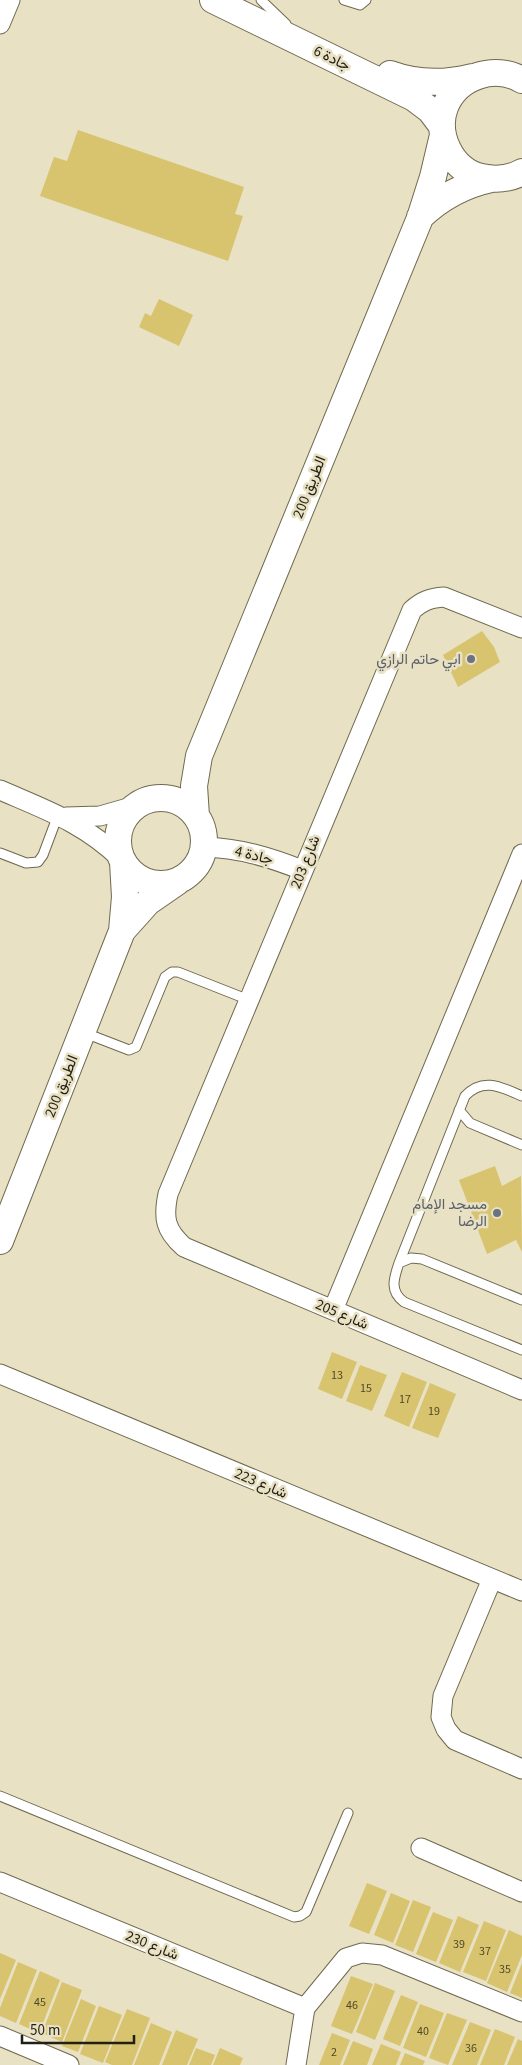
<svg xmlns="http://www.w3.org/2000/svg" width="522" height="2065" font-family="'Source Sans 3',Vazirmatn,sans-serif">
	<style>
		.building { fill: #d8c36e }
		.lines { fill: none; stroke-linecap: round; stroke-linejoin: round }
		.lane-casing { stroke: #6f694f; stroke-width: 11 }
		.street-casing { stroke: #6f694f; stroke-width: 21 }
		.secondary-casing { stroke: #6f694f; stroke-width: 28 }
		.lane { stroke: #fff; stroke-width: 9 }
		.street { stroke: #fff; stroke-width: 19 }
		.secondary { stroke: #fff; stroke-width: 26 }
		.worship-dot { fill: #6b7280; stroke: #e8e1c4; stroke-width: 2 }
		.labels { text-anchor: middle; stroke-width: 5; stroke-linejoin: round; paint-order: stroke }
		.number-label { font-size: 12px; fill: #50482a }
		.street-label { font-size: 15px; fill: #221f14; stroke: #e8e1c4 }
		.worship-label { font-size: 15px; fill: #5b616d; stroke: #e8e1c4; text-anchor: end }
	</style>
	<rect width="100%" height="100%" fill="#e8e1c4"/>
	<path class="building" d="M78,130l166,57 -9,27 8,2 -15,45 -188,-65 14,-39 13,4z
		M159,299l34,16 -14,31 -40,-19 6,-14 6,3z
		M482,631l12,16 6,15 -42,25 -15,-32z
		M495,1166l7,20 19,-10 1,76 -6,-12 -29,14 -28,-74z
		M332,1352l25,10 -15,37 -24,-10z
		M360,1365l27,10 -15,36 -26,-10z
		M402,1372l25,10 -18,45 -25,-11z
		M430,1383l26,11 -18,44 -26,-10z
		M367,1883l20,8 -18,43 -20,-8z
		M391,1893l19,8 -17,42 -19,-8z
		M413,1900l18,7 -18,45 -18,-7z
		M433,1912l20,8 -17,42 -20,-8z
		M458,1916l21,9 -19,47 -21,-9z
		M484,1921l22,9 -20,51 -23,-9z
		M509,1930l13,6v19l-15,37 -20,-9z
		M0,1953l16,7 -16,39z
		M18,1962l19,8 -21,53 -16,-7v-8z
		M522,1963v35l-12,-5z
		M40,1971l20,9 -21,53 -20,-9z
		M351,1976l22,8 -21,50 -21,-8z
		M62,1982l20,8 -20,52 -20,-9z
		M375,1983l20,8 -20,49 -19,-8z
		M401,1995l17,7 -18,44 -17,-7z
		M81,1999l15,7 -18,46 -16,-6z
		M420,2004l24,9 -18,44 -23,-9z
		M99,2006l23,9 -19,48 -23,-9z
		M127,2009l23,9 -18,47h-20l-7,-3z
		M447,2013l20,7 -19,45 -19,-7z
		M470,2022l21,8 -14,35h-25z
		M151,2023l21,9 -13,33h-25z
		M495,2029l20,8 -11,28h-24z
		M176,2030l22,9 -11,26h-25z
		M332,2033l18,7 -10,25h-21z
		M518,2039l4,2v24h-15z
		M353,2041l20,8 -6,16h-24z
		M381,2044l20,8 -5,13h-24z
		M196,2048l19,7 -4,10h-22z
		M220,2048l23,10 -3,7h-27z
		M405,2053l20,8 -2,4h-23z"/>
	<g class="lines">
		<defs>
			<path id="lane" d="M261,0l25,24
				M344,0l16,5 6,-5
				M0,853l26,10 12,-1 5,-7 15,-40
				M85,1033l44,17 7,-3 29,-70 7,-5h6l71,28
				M522,1096c-21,-9 -39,-19 -57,0l-66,167c-5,15 -10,28 5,39l118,48
				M459,1110l11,13 52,22
				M399,1263l12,-5 11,1 100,41
				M0,1796l294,121 6,-1 6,-4 42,-99"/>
			<path id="street" d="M0,24l10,-24
				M522,628l-78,-31c-14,1 -22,4 -32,13l-244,584c-5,24 -3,36 16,53l338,143
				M0,790c46,20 84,33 121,69
				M66,817l34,-1 35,-10
				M204,847c35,1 65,10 98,23
				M333,1310l189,-456
				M0,1374l522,217
				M492,1579l-49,117 -2,21 5,12 9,11 67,29
				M421,1848l101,44
				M0,1882l305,126
				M0,2036l69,29
				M296,2065l9,-57 41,-50 16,-5 20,2 140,57"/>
			<path id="secondary" d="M213,0l201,98 16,12 12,16
				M390,74c27,10 54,10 82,3
				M522,80c-27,-16 -65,-4 -77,27 -10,27 6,63 36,70 14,3 29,2 41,-5
				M420,217c21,-20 43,-32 71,-38
				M118 841a43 43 0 1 1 86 0a43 43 0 1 1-86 0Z
				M196,816l-2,-30 5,-30 221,-538 13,-41 10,-42
				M122,931l26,-29 29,-20
				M0,1241l122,-310 3,-34 -2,-35"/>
		</defs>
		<use href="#lane" class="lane-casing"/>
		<use href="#street" class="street-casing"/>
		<use href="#secondary" class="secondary-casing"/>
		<use href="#lane" class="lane"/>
		<use href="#street" class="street"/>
		<use href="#secondary" class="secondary"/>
	</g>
	<g class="worship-dot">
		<circle cx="471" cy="659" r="5"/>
		<circle cx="497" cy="1213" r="5"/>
	</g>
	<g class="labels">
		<g class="number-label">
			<text x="337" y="1379">13</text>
			<text x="366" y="1392">15</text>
			<text x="405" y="1403">17</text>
			<text x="434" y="1415">19</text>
			<text x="459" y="1948">39</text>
			<text x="485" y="1955">37</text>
			<text x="505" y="1973">35</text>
			<text x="40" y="2006">45</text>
			<text x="352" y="2009">46</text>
			<text x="423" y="2035">40</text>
			<text x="471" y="2052">36</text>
			<text x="334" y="2056">2</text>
		</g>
		<g class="street-label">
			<text transform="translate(332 58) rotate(26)" y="5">جادة 6</text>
			<text transform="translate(309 487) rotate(-68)" y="5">الطريق 200</text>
			<text transform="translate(254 855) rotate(14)" y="5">جادة 4</text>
			<text transform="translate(305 862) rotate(-68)" y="5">شارع 203</text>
			<text transform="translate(61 1086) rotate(-68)" y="5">الطريق 200</text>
			<text transform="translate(342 1314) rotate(23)" y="5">شارع 205</text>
			<text transform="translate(261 1483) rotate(23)" y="5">شارع 223</text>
			<text transform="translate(152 1945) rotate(22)" y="5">شارع 230</text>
		</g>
		<g class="worship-label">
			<text x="461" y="664">ابي حاتم الرازي</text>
			<text x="487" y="1209">مسجد الإمام<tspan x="487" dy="17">الرضا</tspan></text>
		</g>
	</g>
	<path d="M22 2035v8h112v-8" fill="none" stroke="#221f14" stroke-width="2.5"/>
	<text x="30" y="2035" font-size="15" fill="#221f14" stroke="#e8e1c4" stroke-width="4" paint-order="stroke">50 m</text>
</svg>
